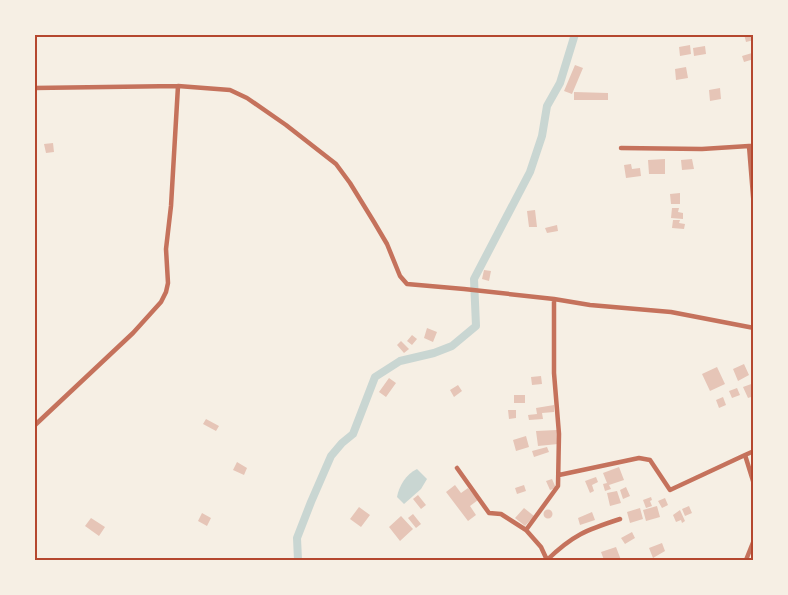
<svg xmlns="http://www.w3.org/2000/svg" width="788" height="595" font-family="'DM Sans',sans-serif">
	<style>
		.water { fill: #c9d6d2 }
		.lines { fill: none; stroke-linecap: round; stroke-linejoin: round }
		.canal { stroke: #c9d6d2; stroke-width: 8 }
		.building { fill: #e6c5b7 }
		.minor { stroke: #c5725c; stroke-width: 4.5 }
		.neatline { fill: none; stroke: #b5482f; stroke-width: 2 }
	</style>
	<rect width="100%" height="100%" fill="#f6efe4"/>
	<path class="water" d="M417,469l10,10 -6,10 -17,15 -7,-7c2,-11 9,-23 20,-28z"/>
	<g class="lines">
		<path class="canal" d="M298,560l-1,-22 14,-36 20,-46 11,-13 11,-9 22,-57 25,-16 34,-8 18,-7 24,-20 -2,-47 56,-107 12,-36 5,-30 13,-23 15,-49"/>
	</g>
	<path class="building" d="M744,34h10v6l-8,2z
		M690,45l1,9 -11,2 -1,-9z
		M705,46l1,8 -12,2 -1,-8z
		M752,53l2,6 -10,3 -2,-6z
		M575,65l8,3 -11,26 -8,-3z
		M686,67l2,11 -12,2 -1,-11z
		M720,88l1,11 -11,2 -1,-11z
		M574,92l34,1v7h-34z
		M53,143l1,9 -8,1 -2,-9z
		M665,159v15h-16l-1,-14z
		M692,159l2,10 -12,1 -1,-10z
		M631,164l1,5 8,-1 1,8 -15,2 -2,-13z
		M680,193v11h-9l-1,-10z
		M672,208h7l-1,4 5,1v6l-12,-1z
		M535,210l2,17h-8l-2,-16z
		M673,220h7l-1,3 6,1 -1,5 -12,-1z
		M557,225l1,6 -11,2 -2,-5z
		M484,270l7,1 -2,10 -7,-2z
		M427,328l10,4 -4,10 -9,-4z
		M412,335l5,4 -5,6 -5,-4z
		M401,341l8,8 -5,4 -7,-8z
		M744,364l5,11 -11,6 -5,-12z
		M717,367l8,17 -15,7 -8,-17z
		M541,376l1,8 -10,1 -1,-8z
		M389,378l7,5 -10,14 -7,-5z
		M754,383v13l-6,2 -5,-11z
		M458,385l4,6 -8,6 -4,-7z
		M737,388l3,7 -8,3 -3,-7z
		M514,395h11v8h-11z
		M723,397l3,8 -7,3 -3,-8z
		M554,405v7l-12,1 1,6 -14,1 -1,-5 9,-1 -1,-6z
		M508,410h8v8l-7,1z
		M206,419l13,7 -3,5 -13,-7z
		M557,430l1,14 -20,2 -2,-15z
		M526,436l3,11 -13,4 -3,-11z
		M547,447l2,5 -15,5 -2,-6z
		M237,462l10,6 -3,7 -11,-5z
		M619,467l5,13 -15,5 2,4 -6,2 -2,-7 4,-1 -4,-10z
		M596,477l2,5 -6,3 2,6 -4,2 -5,-12z
		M552,479l4,9 -6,2 -4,-9z
		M455,485l6,8 7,-5 10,12 -8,6 6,9 -8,6 -22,-29z
		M524,485l2,6 -9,3 -2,-6z
		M626,487l4,9 -7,3 -3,-9z
		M617,491l4,12 -11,3 -3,-13z
		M418,495l8,10 -5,4 -8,-10z
		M651,497l1,3 -2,1 2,5 -6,2 -3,-8z
		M665,498l3,7 -6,3 -4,-7z
		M657,506l3,11 -14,4 -3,-11z
		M689,506l3,7 -7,3 -3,-7z
		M359,507l11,8 -9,12 -11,-8z
		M524,508l10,8 -9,10 -10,-8z
		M640,508l3,11 -13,4 -3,-11z
		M543.5 514a4.5 4.5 0 1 1 9 0a4.5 4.5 0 1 1-9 0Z
		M680,510l5,11 -3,2 -1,-3 -5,2 -3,-7z
		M592,512l3,8 -15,5 -2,-7z
		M202,513l9,5 -4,8 -9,-5z
		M413,514l8,10 -5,4 -8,-10z
		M401,516l12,13 -13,12 -11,-14z
		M91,518l14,9 -6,9 -14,-10z
		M632,532l3,6 -10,6 -4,-6z
		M662,543l3,8 -12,7 -4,-10z
		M616,547l5,13h-17l-3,-8z"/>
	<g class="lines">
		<path class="minor" d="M34,88l144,-2 52,4 17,8 39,27 50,39 14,19 24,39 13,22 13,32 7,8 57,5 90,10 36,6 81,7 83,16
			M754,146h-5l5,62
			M621,148l81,1 47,-3
			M34,426l99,-93 28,-31 5,-10 2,-9 -2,-34 5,-43 7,-120
			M754,451l-9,4 9,29
			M457,468l32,45 12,1 25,16
			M559,475l80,-17 11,2 20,30 75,-35
			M547,560l-6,-13 -15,-17 32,-44 1,-52 -5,-61v-74
			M547,560c26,-25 39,-30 73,-41
			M746,560l8,-20"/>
	</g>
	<rect width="788" height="595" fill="none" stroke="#f6efe4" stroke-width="72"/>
	<rect x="36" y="36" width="716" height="523" class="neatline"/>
</svg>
